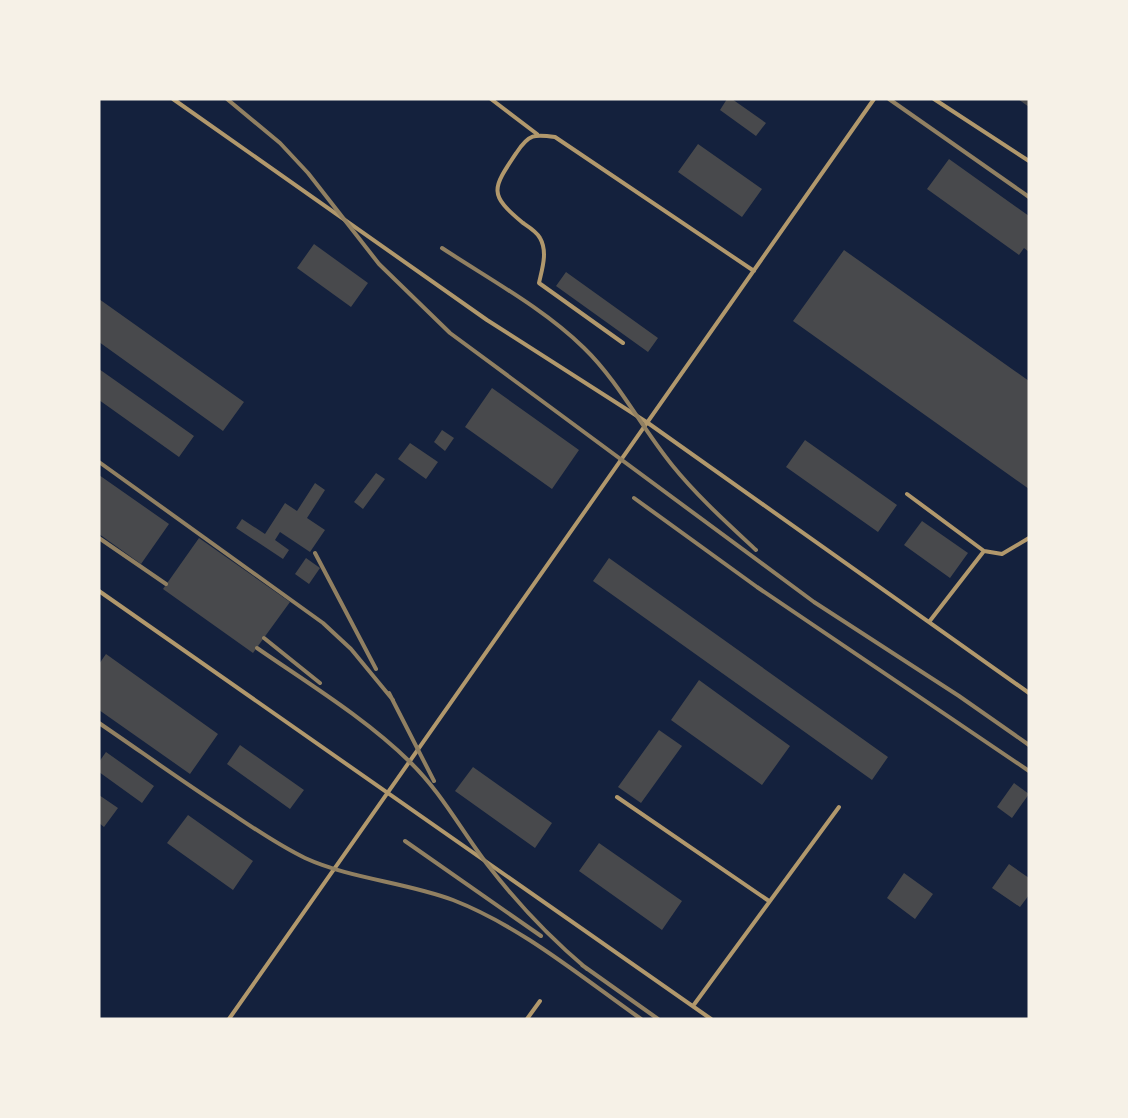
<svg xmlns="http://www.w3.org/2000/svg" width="1128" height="1118" font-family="Montserrat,sans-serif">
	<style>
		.building { fill: #48494c }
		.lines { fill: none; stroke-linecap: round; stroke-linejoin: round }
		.service { stroke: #b1986c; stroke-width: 4 }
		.rail { stroke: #918062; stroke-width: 4 }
	</style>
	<rect width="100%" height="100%" fill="#14213d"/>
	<path class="building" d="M727,99h5l34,24 -10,13 -36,-26z
		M1018,99h11v8z
		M698,144l64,45 -20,28 -64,-45z
		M949,159l80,57v36l-5,-4 -5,7 -92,-66z
		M314,244l54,39 -17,24 -54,-39z
		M844,250l185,131v108l-236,-168z
		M566,272l92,66 -10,14 -92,-66z
		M99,299l145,103 -21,29 -124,-89z
		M99,369l95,67 -15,21 -80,-57z
		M492,388l87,62 -27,39 -87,-62z
		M442,430l12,8 -9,13 -11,-9z
		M805,440l92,65 -19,27 -92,-65z
		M410,443l28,19 -12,17 -28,-20z
		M376,473l9,6 -22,30 -9,-7z
		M99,475l70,49 -28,40 -42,-30z
		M315,483l10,7 -18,28 18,12 -15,22 -30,-20 -5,8 14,10 -6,9 -47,-31 6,-9 23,15 20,-31 12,8z
		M922,521l46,32 -18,25 -46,-33z
		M199,538l91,64 -37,51 -90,-64z
		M306,558l14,10 -11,16 -14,-10z
		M609,558l279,199 -16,23 -279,-199z
		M106,654l112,80 -28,40 -91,-64v-46z
		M699,680l91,66 -28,39 -91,-65z
		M659,730l23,16 -41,57 -23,-16z
		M240,745l64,45 -14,19 -63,-45z
		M106,752l48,34 -12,17 -43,-31v-10z
		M473,767l79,56 -17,25 -80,-57z
		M1014,783l15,11 -17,24 -15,-11z
		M99,795l19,13 -14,19 -5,-4z
		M188,815l65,46 -20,29 -66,-47z
		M599,843l83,58 -20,29 -83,-59z
		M1009,864l20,14v17l-9,12 -28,-19z
		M904,873l29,21 -18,25 -28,-21z"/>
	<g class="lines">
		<path class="service" d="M173,99l314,221 161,103 381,270
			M491,99l46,35
			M934,99l95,62
			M623,343l-84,-60c3,-14 9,-31 1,-45 -3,-6 -11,-11 -17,-15 -35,-29 -31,-34 -6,-71 12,-18 17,-18 38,-15l199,134
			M907,494l77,57 18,3 27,-16
			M99,591l612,428
			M929,622l55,-71
			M617,797l152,104
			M693,1006l146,-199
			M229,1019l645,-920
			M527,1019l13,-18"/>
		<path class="rail" d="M227,99l53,44 28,30 71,91 71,69 364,269 145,94 70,49
			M889,99l140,98
			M442,248c47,31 101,60 142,100 35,34 57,79 88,117 25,31 55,58 84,85
			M99,462l224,161 28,26 42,51
			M634,498l123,89 272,184
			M99,538l67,46
			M315,553l61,116
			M264,638l56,45
			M257,648c52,36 108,70 153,114 31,30 51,68 77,102 30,39 62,73 100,105
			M389,693l45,88
			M99,723c44,30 87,61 132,90 24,16 47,32 74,45 46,21 100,24 148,42 69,27 128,77 188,119
			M405,841l136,95
			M582,965l76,54"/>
	</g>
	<rect width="1128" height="1118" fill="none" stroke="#f6f1e7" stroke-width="201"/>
</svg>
